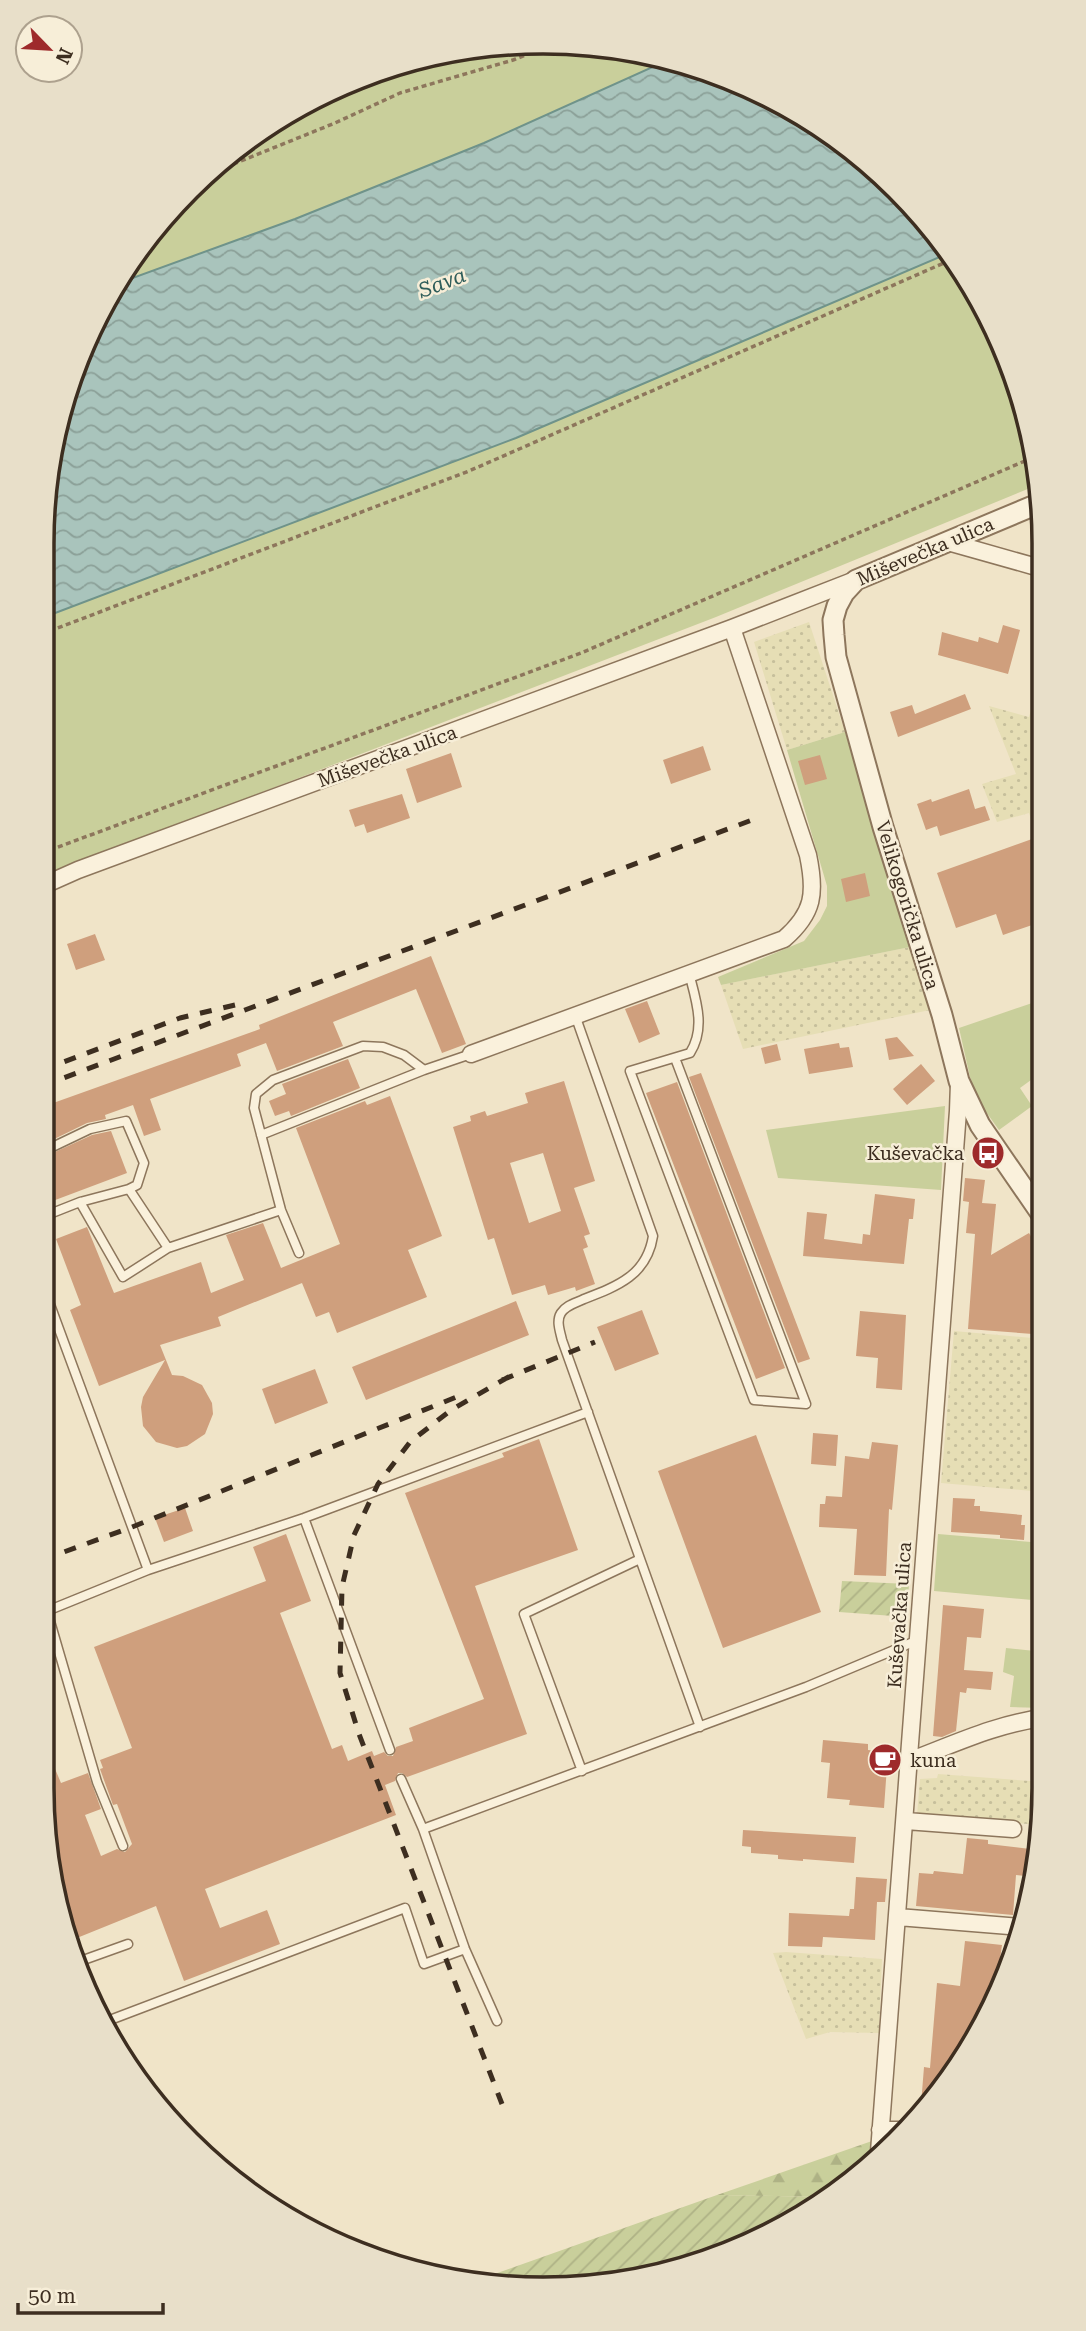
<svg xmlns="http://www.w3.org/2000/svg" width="1086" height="2331" font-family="'Roboto Serif',serif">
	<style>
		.farmland { fill: url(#farmland-dots) }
		.grass { fill: #c9cf9b }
		.forest { fill: url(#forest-firs) }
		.garden { fill: url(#garden-furrows) }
		.water { fill: url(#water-waves); stroke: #6f938a; stroke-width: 2 }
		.building { fill: #cf9f7d; fill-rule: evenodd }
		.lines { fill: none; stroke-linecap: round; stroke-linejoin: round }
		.service-casing { stroke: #8d765c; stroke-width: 11 }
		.minor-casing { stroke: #8d765c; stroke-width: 19 }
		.tertiary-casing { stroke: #8d765c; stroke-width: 23 }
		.path { stroke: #8d765c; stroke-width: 3.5; stroke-dasharray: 5 3.5; stroke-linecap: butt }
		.service { stroke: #faf1dc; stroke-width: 8 }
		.minor { stroke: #faf1dc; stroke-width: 16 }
		.tertiary { stroke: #faf1dc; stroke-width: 19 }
		.rail { stroke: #3d2e20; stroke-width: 5; stroke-dasharray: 12 12; stroke-linecap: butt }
		.labels { text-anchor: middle; stroke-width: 5; stroke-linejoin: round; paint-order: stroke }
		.street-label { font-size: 19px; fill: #3d2e20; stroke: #f7eed8 }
		.poi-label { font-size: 19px; fill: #3d2e20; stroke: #f7eed8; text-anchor: end }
		.water-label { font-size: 21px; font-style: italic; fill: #2f5d5a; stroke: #f7eed8 }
		.rim { fill: none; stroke: #3d2e20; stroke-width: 3.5 }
	</style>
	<defs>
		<pattern id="farmland-dots" width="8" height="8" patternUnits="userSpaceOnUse" patternTransform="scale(1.75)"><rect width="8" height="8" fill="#e6deb5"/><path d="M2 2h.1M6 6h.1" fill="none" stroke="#c6bf9b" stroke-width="1.8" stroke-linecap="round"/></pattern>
		<pattern id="forest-firs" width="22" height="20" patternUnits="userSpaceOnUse" patternTransform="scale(1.75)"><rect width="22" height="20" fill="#c9cf9b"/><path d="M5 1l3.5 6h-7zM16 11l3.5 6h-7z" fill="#aeb285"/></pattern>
		<pattern id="garden-furrows" width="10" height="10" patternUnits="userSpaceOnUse" patternTransform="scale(1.75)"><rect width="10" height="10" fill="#c9cf9b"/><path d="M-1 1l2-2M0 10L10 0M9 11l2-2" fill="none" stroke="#aeb285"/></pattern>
		<pattern id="water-waves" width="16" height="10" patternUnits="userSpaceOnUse" patternTransform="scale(1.75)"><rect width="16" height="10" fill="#a9c4bc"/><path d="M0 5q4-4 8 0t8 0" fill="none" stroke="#8ba098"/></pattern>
	</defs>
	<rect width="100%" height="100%" fill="#f0e4c8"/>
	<path class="farmland" d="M809,622l36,110 -58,18 -33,-108z
		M1040,678l1,135 -3,-1 -4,14 7,2v21l-12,-36 -32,9 -15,-38 34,-10 -27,-68 40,11z
		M910,947l20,63 -187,39 -22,-64z
		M954,1331l89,8v153l-102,-9z
		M938,1774l106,8 -4,43 -123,-10 3,-36 17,-1z
		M786,1952l96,7 -3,74 -49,-1 -24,7 -33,-86z"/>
	<path class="grass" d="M543,42l97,10 28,8 -184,83 -189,76 -179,65 10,-19 62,-76 76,-62 87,-47 94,-28z
		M949,253l57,98 34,133 -324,133 -674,260v-259l474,-180z
		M845,732l65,215 -189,38 -3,-8 86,-36 16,-21 7,-14v-20l-40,-136z
		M1041,1000l1,72 -22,16 12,18 -33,24 -20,-28 -9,-25 -11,-49z
		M945,1106l-4,84 -163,-12 -12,-48z
		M938,1534l105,9v58l-109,-10z
		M1006,1648l38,4v56l-34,-1 4,-31 -11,-4z"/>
	<path class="forest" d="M872,2141l-1,18 -47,38 -107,-2z"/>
	<path class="garden" d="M842,1581l67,3 -2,33 -68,-5z
		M717,2195l107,2 -31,25 -89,41 -95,22 -131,-5z"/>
	<path class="water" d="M668,60l66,20 114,65 92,93 9,15 -433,185 -474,180v-75l10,-98 28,-93 36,-68 179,-65 189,-76z"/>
	<path class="building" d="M1003,625l17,5 -12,44 -70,-19 4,-23 36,10 1,-5 19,6z
		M965,694l6,15 -73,28 -8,-25 22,-7 3,9z
		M703,746l8,24 -40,14 -8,-24z
		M451,753l11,34 -45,16 -11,-34z
		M820,755l7,24 -22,6 -7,-24z
		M969,789l6,20 10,-3 5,14 -50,16 -3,-10 -11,4 -9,-26 14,-5 1,3z
		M402,794l8,24 -43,15 -3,-9 -9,3 -6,-17z
		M1032,839l9,27v56l-38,13 -7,-21 -40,14 -19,-55z
		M865,873l5,23 -24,6 -5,-23z
		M95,934l10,26 -29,10 -9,-26z
		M431,956l35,88 -24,9 -26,-64 -83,33 10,24 -66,25 -11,-28 -29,11 4,12 -91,33 11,31 -17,6 -11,-31 -28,10 1,4 -19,4 -45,22v-38l218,-78 -1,-4z
		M647,1001l13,33 -21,9 -14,-34z
		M897,1037l17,19 -25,4 -4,-21z
		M839,1043l1,5 9,-1 4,20 -44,7 -5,-25z
		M777,1044l4,16 -16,4 -4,-16z
		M348,1059l12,29 -69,28 -2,-5 -14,5 -6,-15 17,-7 -4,-10z
		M921,1064l14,17 -28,24 -14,-16z
		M701,1073l109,286 -12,4 -109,-286z
		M564,1081l31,100 -21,7 16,46 -6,2 4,11 -5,2 12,35 -19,7 -1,-4 -27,8 -3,-10 -33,10 -18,-57 -6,2 -35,-113 18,-6 -1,-5 15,-5 2,5 41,-13 -3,-10zM543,1153l18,58 -32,12 -19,-60z
		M677,1082l108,286 -29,11 -110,-286z
		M390,1096l52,140 -34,14 19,47 -90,36 -8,-21 -13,5 -14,-34 -84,34 3,9 -61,19 12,30 11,1 19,9 10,18 1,11 -8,20 -18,12 -10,2 -21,-6 -13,-16 -2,-19 2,-10 22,-37 -66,26 -29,-76 11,-5 -25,-66 31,-12 27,66 87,-31 10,31 33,-13 -18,-45 37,-12 18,45 59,-24 -44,-116 69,-27 2,4z
		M111,1131l16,42 -85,32v-47l50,-23z
		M965,1178l20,2 -3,23 14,1 -5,51 38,-22 12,21 -8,80 -65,-5 7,-95 -9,-1 3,-31 -6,-1z
		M875,1194l40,5 -2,20h-4l-5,45 -101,-8 4,-44 20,2 -3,25 38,5 1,-10 7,1z
		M516,1301l13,34 -163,65 -14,-33z
		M642,1310l17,44 -44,17 -18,-44z
		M860,1311l46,4 -4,75 -26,-2 2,-30 -22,-2z
		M315,1369l13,34 -53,21 -13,-35z
		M813,1433l25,2 -2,31 -25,-2z
		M756,1435l65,177 -98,36 -65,-177z
		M539,1439l39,111 -103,36 52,148 -120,43 -5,-4h-4l-3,8 -10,4 11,30 -191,74 15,39 47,-18 13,34 -96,37 -28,-75 -89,36 -25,-154v-50l19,45 27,-10 13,36 -16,6 16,41 16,-7 8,3 7,-8 -15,-40 -4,1 -13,-36 3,-1 -3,-8 32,-12 -38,-101 172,-66 -13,-34 33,-13 25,67 -31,12 52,136 10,-4 6,16 24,-10 2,5 10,-4 4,4h5l3,-9 17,-6 -4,-13 75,-29 -79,-206 99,-36 -2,-4z
		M872,1442l26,3 -6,65 -3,-1 -3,67 -32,-1 3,-46 -38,-2 1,-23h5l1,-8 16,1 3,-41 24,3z
		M953,1498l22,1 -1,7h6v5l42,4 -1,10h4l-1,15 -24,-2v-3l-49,-3z
		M185,1508l8,23 -29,11 -9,-24z
		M943,1605l41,4 -3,29 -14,-1 -3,33 29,2 -2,18 -24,-2 -1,5 -6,-1 -4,39 -14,6 -9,-1z
		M823,1740l45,4v6l20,2 -4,56 -35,-3 1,-5 -23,-2 3,-35 -9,-1z
		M743,1830l113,7 -2,26 -51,-4v2l-25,-2v-4l-27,-2v-6l-9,-1z
		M967,1838l21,2v4l50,6 -3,27 -19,-2 -3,40 -97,-9 3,-33 14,1 1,-3 29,3z
		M856,1877l31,2 -2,23h-8l-2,38 -52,-3 -1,10 -34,-1 1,-33 60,3 1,-7h4z
		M965,1941l37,4 -2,14 12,1 -6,19 -86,138 4,-50 6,1 7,-85 23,3z"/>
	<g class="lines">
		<defs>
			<path id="service" d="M575,1015l78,221c-6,39 -35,50 -69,63 -8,4 -18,6 -23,14 -5,8 -1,18 1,27l138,387
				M675,1058l131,346 -52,-4 -124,-329 60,-18c16,-25 6,-53 -1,-80
				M261,1135l163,-65
				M42,1152l48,-23 36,-8 18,42 -7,22 -8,4 39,59
				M80,1202l43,75 45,-29 113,-38
				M42,1217l38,-15 49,-13
				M299,1253l-18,-43 -27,-102 2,-14 17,-14 90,-34 20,1 21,8 20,15 47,-16
				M42,1283l106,287 156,-52 284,-106
				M304,1518l86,232
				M42,1596l5,15 101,-41
				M42,1611h5l50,171 26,64
				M582,1771l-58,-157 116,-55
				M401,1779l22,50 42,120 32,72
				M423,1829l383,-142 112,-47
				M75,1963l53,-19
				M102,2023l303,-115 19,56 41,-15"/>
			<path id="minor" d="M948,542l92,26
				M42,886l36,-16 654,-242 123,-48
				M471,1054l313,-115c30,-26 32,-46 24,-84l-76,-227
				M909,1761c43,-16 89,-38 135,-43
				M906,1821l107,8
				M898,1917l124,10
				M880,2130h26
				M879,2152l79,-1041 1,-28"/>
			<path id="tertiary" d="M1040,503l-184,77 -12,13 -7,13 -4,14 1,15 2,22 47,170 59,188 17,66 21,44 62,90"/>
		</defs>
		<use href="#service" class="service-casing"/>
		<use href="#minor" class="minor-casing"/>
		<use href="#tertiary" class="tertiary-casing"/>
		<path class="path" d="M195,183l41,-20 99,-40 65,-30 113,-33 43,-17
			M42,634l427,-163 484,-212
			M42,853l539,-200 453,-196"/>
		<use href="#service" class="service"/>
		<use href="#minor" class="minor"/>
		<use href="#tertiary" class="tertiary"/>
		<path class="rail" d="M42,1070l138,-52 59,-14
			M42,1086l710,-266
			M502,1380l93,-38
			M42,1560l90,-33 327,-131
			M502,2104l-143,-370 -19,-61 2,-86 12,-52 24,-51 32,-42 41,-32 59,-34"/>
	</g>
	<defs>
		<symbol id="bus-disc" viewBox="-11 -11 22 22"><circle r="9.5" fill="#9e2a2b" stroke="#f7eed8"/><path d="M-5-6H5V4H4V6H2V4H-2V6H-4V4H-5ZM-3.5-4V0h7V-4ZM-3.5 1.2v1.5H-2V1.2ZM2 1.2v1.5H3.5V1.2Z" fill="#fff"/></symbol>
		<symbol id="cafe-disc" viewBox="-11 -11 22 22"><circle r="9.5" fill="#9e2a2b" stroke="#f7eed8"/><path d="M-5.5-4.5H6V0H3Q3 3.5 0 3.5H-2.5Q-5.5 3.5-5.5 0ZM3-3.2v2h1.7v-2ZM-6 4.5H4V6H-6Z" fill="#fff"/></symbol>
	</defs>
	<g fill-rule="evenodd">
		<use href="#bus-disc" x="969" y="1134" width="38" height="38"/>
		<use href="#cafe-disc" x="866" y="1741" width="38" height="38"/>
	</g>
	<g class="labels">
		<g class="street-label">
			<text transform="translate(925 551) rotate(-23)" y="7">Miševečka ulica</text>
			<text transform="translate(387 756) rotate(-20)" y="7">Miševečka ulica</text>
			<text transform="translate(908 905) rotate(73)" y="7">Velikogorička ulica</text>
			<text transform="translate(899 1615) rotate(-86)" y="7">Kuševačka ulica</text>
		</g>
		<g class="poi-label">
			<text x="964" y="1160">Kuševačka</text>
			<text x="910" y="1767" text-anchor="start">kuna</text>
		</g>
		<g class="water-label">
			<text transform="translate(442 283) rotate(-21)" y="7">Sava</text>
		</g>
	</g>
	<path d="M0 0H1086V2331H0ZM543 54H543A489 489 0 0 1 1032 543V1788A489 489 0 0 1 543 2277H543A489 489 0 0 1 54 1788V543A489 489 0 0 1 543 54Z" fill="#e8dfc9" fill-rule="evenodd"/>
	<path class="rim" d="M543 54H543A489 489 0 0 1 1032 543V1788A489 489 0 0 1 543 2277H543A489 489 0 0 1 54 1788V543A489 489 0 0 1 543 54Z"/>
	<g transform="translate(49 49) rotate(115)"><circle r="33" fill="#f7eed8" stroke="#ada18e" stroke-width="2"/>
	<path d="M0-5L12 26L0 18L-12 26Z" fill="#9e2a2b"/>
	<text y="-10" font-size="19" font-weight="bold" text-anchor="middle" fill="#3d2e20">N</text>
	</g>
	<path d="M18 2303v10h145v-10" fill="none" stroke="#3d2e20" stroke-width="3.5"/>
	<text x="28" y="2303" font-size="21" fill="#3d2e20" stroke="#f7eed8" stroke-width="5" paint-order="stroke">50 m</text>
</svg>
